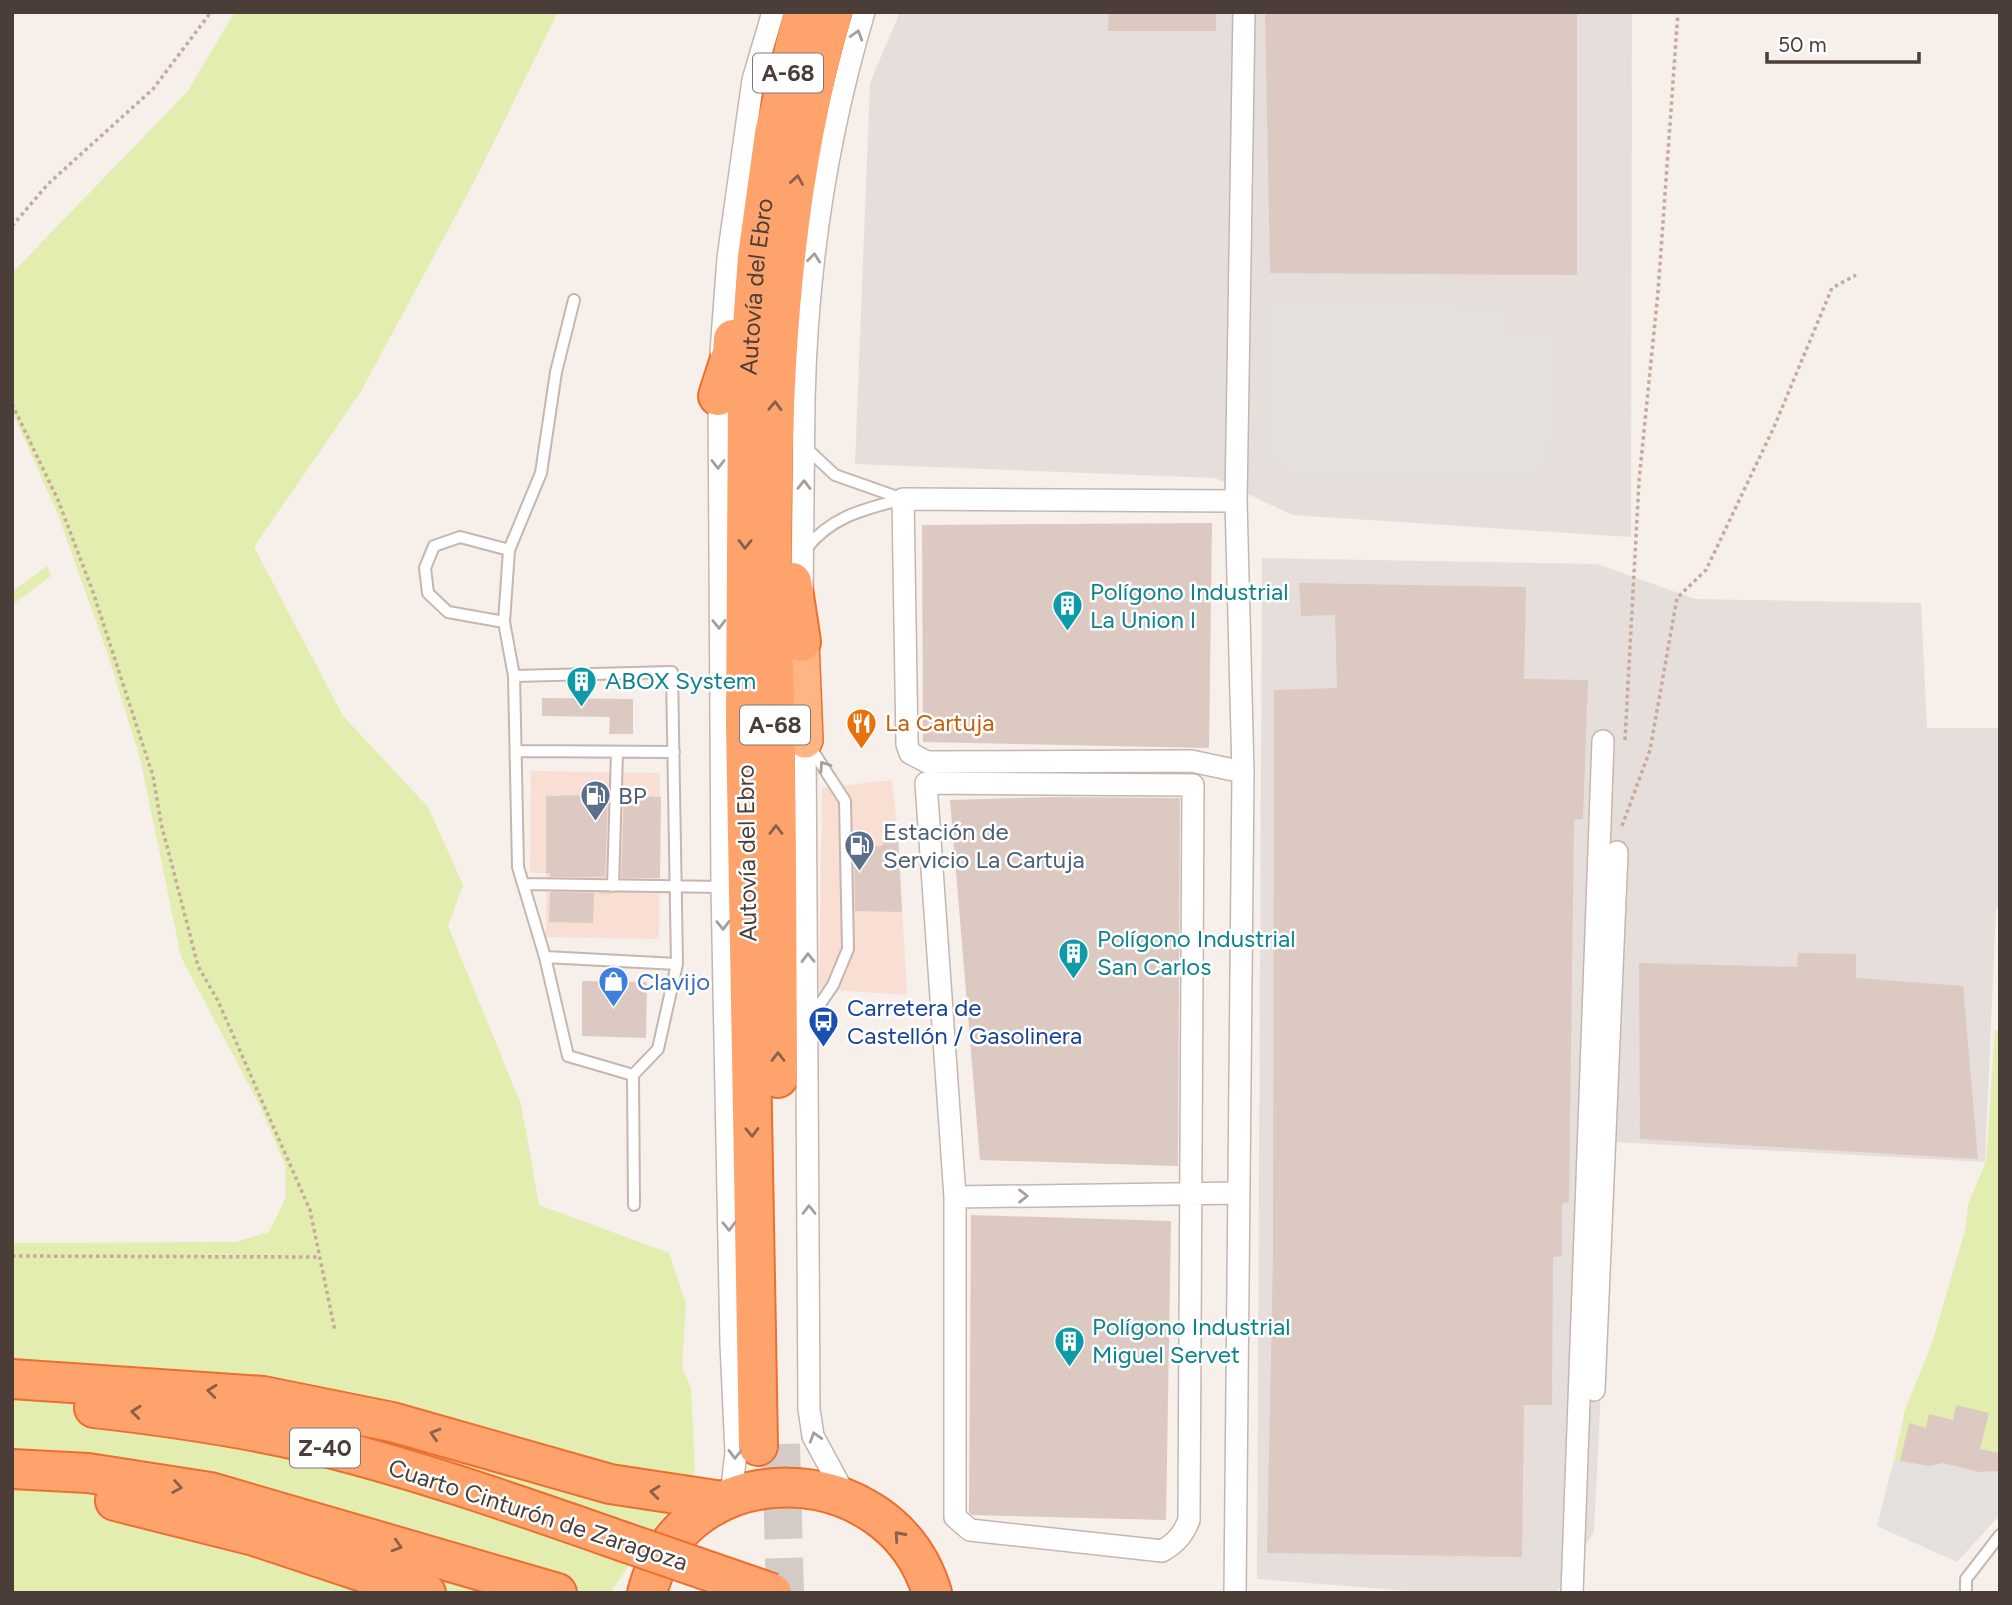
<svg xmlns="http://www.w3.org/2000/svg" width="2012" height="1605" font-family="Figtree,sans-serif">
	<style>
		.commercial { fill: #f9ded4 }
		.industrial { fill: #e6dedb }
		.green { fill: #e3edb0 }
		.parking { fill: #e4e0de }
		.building { fill: #dcc9c1 }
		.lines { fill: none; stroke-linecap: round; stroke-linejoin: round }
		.motorway-tunnel { stroke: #d4cbc6; stroke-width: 38; stroke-dasharray: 38 19; stroke-linecap: butt }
		.service-casing { stroke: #c6b6ae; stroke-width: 14 }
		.minor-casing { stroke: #c6b6ae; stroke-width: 24 }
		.trunk-casing { stroke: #eb6f2f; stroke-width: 38 }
		.motorway-casing { stroke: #eb6f2f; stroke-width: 42 }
		.path { stroke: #c6aa9b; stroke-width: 3.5; stroke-dasharray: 3.5 3.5; stroke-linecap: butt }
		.service { stroke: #fff; stroke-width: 10 }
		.minor { stroke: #fff; stroke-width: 21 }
		.trunk { stroke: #ffb483; stroke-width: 35 }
		.motorway { stroke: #ffa36c; stroke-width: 38 }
		.motorway-bridge-casing { stroke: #eb6f2f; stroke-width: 42; stroke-linecap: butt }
		.motorway-bridge { stroke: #ffa36c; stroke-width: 38 }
		.oneway { stroke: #a59e9b }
		.oneway2 { stroke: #8a614a }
		.labels { text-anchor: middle; stroke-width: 5; stroke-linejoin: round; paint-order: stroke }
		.shield { fill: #fff; stroke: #817773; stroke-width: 2 }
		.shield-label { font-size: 23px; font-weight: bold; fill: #4b3d37 }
		.street-label { font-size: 24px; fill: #4b3d37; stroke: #fff }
		.culture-label { font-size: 24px; fill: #0d838f; stroke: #fff; text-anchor: start }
		.food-label { font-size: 24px; fill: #c56008; stroke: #fff; text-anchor: start }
		.service-label { font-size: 24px; fill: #4e5e75; stroke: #fff; text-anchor: start }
		.shop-label { font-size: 24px; fill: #366cbe; stroke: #fff; text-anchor: start }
		.transit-label { font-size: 24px; fill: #164399; stroke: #fff; text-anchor: start }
	</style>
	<rect width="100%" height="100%" fill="#f6efea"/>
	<path class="commercial" d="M531,771l129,2 -1,166 -113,-2v-64h-16z
		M892,780l6,55 9,160 -88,-6 3,-201z"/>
	<path class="industrial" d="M900,12h732l-1,525 -339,-22 -77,-37 -360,-14 15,-381z
		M1262,558l335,6 98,35 226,4 6,125h73v181h-4l-11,253 -372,-20 -19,390 -38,61h-121l-178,-14z"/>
	<path class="green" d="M235,12h323l-83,168 -115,213 -106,154 89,169 85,91 35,78 -15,41 73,178 18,101 130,48 17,51 -4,63 9,21 4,83 -85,122h-598v-350l224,-1 33,-10 17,-35 -1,-32 -25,-59 -79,-149 -40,-195 -33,-107 -51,-143 -45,-101v-138l175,-181z
		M47,566l4,10 -39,29v-13z
		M1995,1030l5,1v440l-21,1 -36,-9 -14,3 -35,-6 11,-50 27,-67 34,-116 2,-23 18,-42z"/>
	<path class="parking" d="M1269,299l239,8 -2,26 49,4 -2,96 -6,26 -18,19 -234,-4 -23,-16z
		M1894,1460l35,6 14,-3 36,9 21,-1v44l-43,47 -80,-36z"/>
	<path class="building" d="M1109,12h107v19h-108z
		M1265,12h312v263l-307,-2z
		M1212,523l-3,225 -286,-6 -1,-217z
		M1299,583l227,4 -2,92 64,1 -5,139 -9,1 -5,382 -7,2v52l-9,1 -1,148h-28l-2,152 -255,-4 6,-298 1,-565 63,-2 -2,-73 -34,1z
		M542,698l91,1v35h-24l1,-17 -68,-1z
		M593,795h15l-3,82h-55v-4h-4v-77z
		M624,796l37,1 -1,81h-39z
		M1053,797l127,1 -2,368 -198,-6 -30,-360z
		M898,835l4,77 -47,-1 -1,-64 26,-1 3,-1v-9z
		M550,892l60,1 2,1 -18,-1 -1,30 -44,-1z
		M1798,953l58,1v24l107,8 15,173 -338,-20 -1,-176 158,4z
		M582,981l65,1 -1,56 -64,-2z
		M971,1215l200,6 -5,299 -194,-5 -3,-3z
		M1956,1405l33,8 -9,36 20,4v18l-21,1 -36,-9 -14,3 -29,-5 9,-38 17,5 3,-14 24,6z"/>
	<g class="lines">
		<path class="motorway-tunnel" d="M781,1444l4,149"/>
		<defs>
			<path id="service" d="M805,447l30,28 68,24
				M806,549c25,-33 59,-40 97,-50
				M504,622l-56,-10 -20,-19 -3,-25 9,-22 26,-9 49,13
				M514,676l-10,-54 5,-72 32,-77 15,-101 18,-72
				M807,742l38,59 3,148 -15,36 -23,34
				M516,751l158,1
				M523,884l199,3
				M613,886l4,-134
				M545,957l132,7
				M633,1075l-65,-19 -23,-99 -27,-90 -4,-191 158,-4 5,292 -19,85 -25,26 1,130
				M1966,1593v-14l34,-44"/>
			<path id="minor" d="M721,352l7,-94 25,-178 20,-68
				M719,387l3,500 9,457 5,108 -5,44
				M1236,501l-333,-2 4,245 3,9 17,9 264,-1 52,11
				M802,596c1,-66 1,-131 2,-197 3,-129 23,-263 60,-387
				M805,740l4,669 4,27 33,61
				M926,783l267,2 -4,735c-6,15 -13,23 -27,31l-192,-21 -15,-13v-320z
				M955,1197l284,-4
				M1594,1390l23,-538
				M1235,1593l8,-821 -7,-271 8,-489
				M1572,1593l31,-852"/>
			<path id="trunk" d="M801,642l4,98"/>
			<g id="motorway">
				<path d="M718,396l14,-43 1,-14"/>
				<path d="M792,582l9,60"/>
				<path d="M778,1078c-1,-119 0,-237 -3,-355 -5,-237 -9,-482 58,-711"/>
				<path d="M12,1379l251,17 129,26 218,62 112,17"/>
				<path d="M94,1408c70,8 142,18 211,34 109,26 216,64 322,101"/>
				<path id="s1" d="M758,1446l-13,-722 2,-327 10,-140 17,-123 29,-122"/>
				<path d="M12,1469l76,4 122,19 347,101"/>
				<path d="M115,1501l139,35 172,57"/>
				<path d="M647,1593c37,-143 244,-138 285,0"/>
			</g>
		</defs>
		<use href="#service" class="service-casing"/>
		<use href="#minor" class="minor-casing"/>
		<use href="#trunk" class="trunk-casing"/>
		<use href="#motorway" class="motorway-casing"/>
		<path class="path" d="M12,226l36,-42 105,-95 58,-77
			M12,404l46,96 35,92 60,184 8,47 37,143 20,35 92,209 25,121
			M1625,740l14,-259 19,-189 20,-280
			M1622,826l28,-76 27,-152 29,-28 68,-143 58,-139 24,-13
			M12,1256l307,1"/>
		<use href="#service" class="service"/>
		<use href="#minor" class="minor"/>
		<use href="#trunk" class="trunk"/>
		<use href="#motorway" class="motorway"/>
		<defs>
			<path id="motorway-bridge" d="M627,1543l145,50"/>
		</defs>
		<use href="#motorway-bridge" class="motorway-bridge-casing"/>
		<use href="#motorway-bridge" class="motorway-bridge"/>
	</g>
	<defs><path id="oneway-chevron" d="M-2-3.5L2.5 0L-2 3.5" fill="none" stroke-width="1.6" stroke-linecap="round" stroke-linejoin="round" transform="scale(1.75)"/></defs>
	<g class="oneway">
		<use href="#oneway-chevron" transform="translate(857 35) rotate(-73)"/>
		<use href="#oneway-chevron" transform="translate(814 258) rotate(-84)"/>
		<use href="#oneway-chevron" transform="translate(718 464) rotate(90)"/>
		<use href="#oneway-chevron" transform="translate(804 485) rotate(-89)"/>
		<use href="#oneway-chevron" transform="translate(719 624) rotate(89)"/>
		<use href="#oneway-chevron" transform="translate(824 766) rotate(-124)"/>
		<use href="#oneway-chevron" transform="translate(723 925) rotate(89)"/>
		<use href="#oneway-chevron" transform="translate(808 958) rotate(-91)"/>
		<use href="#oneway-chevron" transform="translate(1023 1196)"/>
		<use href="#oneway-chevron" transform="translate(809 1210) rotate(-90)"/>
		<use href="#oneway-chevron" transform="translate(729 1226) rotate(89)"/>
		<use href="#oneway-chevron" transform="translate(815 1437) rotate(-107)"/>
		<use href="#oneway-chevron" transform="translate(735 1454) rotate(91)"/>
	</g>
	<g class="oneway2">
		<use href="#oneway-chevron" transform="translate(797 180) rotate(-81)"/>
		<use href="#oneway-chevron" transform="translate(775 406) rotate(-89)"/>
		<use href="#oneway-chevron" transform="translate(745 544) rotate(91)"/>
		<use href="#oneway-chevron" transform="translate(776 830) rotate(-90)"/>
		<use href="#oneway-chevron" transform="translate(778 1057) rotate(-90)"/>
		<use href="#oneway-chevron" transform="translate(752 1132) rotate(89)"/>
		<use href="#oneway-chevron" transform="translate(212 1391) rotate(-174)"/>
		<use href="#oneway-chevron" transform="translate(136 1412) rotate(-174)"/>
		<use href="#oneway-chevron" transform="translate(435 1434) rotate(-164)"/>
		<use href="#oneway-chevron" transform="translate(177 1487) rotate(9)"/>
		<use href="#oneway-chevron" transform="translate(655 1492) rotate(-174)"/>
		<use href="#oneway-chevron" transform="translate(899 1536) rotate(-132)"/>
		<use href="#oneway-chevron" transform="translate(397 1546) rotate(16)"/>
	</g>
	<defs>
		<symbol id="building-pin" viewBox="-11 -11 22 30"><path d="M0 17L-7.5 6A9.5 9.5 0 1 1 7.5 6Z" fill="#0f9aa8" stroke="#fff"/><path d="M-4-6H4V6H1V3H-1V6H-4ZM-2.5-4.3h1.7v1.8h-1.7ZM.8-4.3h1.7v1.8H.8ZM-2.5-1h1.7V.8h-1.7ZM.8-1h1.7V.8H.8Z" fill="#fff"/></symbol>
		<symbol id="restaurant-pin" viewBox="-11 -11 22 30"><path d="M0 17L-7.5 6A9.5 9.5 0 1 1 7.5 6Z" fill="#e8710a" stroke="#fff"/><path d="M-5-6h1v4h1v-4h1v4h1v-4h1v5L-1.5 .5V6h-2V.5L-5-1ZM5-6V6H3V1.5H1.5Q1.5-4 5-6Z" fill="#fff"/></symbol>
		<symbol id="fuel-pin" viewBox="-11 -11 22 30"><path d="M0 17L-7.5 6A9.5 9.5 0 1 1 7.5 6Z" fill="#5c6f8a" stroke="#fff"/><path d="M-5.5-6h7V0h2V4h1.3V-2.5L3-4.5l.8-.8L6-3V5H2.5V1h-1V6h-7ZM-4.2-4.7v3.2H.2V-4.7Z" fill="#fff"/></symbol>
		<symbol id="shop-pin" viewBox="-11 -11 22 30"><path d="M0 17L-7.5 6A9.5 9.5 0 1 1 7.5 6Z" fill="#3f7fe0" stroke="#fff"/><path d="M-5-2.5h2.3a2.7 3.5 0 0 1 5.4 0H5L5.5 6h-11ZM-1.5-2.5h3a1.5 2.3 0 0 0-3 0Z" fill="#fff"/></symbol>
		<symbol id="bus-pin" viewBox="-11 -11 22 30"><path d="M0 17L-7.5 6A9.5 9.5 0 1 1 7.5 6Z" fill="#1a4fb4" stroke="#fff"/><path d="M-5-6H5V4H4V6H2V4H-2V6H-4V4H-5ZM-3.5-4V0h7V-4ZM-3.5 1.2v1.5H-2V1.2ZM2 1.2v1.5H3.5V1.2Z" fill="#fff"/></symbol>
	</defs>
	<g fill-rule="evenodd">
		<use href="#building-pin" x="1050" y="588" width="35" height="47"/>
		<use href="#building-pin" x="564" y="664" width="35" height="47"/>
		<use href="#restaurant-pin" x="844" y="706" width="35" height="47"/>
		<use href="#fuel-pin" x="578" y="778" width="35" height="47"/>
		<use href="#fuel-pin" x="842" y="828" width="35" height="47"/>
		<use href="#building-pin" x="1056" y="936" width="35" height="47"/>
		<use href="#shop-pin" x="596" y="964" width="35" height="47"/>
		<use href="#bus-pin" x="806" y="1004" width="35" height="47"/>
		<use href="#building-pin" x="1052" y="1324" width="35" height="47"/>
	</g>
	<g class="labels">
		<g class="shield">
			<rect x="753" y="53.5" width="70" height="39" rx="5"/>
			<rect x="740" y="705.5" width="70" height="39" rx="5"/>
			<rect x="290" y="1428.5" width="70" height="39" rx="5"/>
		</g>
		<g class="shield-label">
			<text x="788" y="81">A-68</text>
			<text x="775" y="733">A-68</text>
			<text x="325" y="1456">Z-40</text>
		</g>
		<g class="street-label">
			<text dy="8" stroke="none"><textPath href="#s1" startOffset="1160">Autovía del Ebro</textPath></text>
			<text transform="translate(747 853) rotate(-91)" y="8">Autovía del Ebro</text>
			<text transform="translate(538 1515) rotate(18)" y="8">Cuarto Cinturón de Zaragoza</text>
		</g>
		<g class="culture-label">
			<text x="1090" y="600">Polígono Industrial<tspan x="1090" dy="28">La Union I</tspan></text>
			<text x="605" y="689">ABOX System</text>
			<text x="1097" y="947">Polígono Industrial<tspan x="1097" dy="28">San Carlos</tspan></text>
			<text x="1092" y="1335">Polígono Industrial<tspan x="1092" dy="28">Miguel Servet</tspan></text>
		</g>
		<g class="food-label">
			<text x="885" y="731">La Cartuja</text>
		</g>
		<g class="service-label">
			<text x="618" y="804">BP</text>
			<text x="883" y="840">Estación de<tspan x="883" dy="28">Servicio La Cartuja</tspan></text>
		</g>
		<g class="shop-label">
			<text x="637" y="990">Clavijo</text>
		</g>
		<g class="transit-label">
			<text x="847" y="1016">Carretera de<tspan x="847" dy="28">Castellón / Gasolinera</tspan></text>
		</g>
	</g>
	<rect width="2012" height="1605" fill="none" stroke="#4b3d37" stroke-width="28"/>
	<path d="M1767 52v10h152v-10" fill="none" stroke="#4b3d37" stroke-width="3.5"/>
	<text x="1778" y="52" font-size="21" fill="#4b3d37" stroke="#ffffff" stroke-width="5" paint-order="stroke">50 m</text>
</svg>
